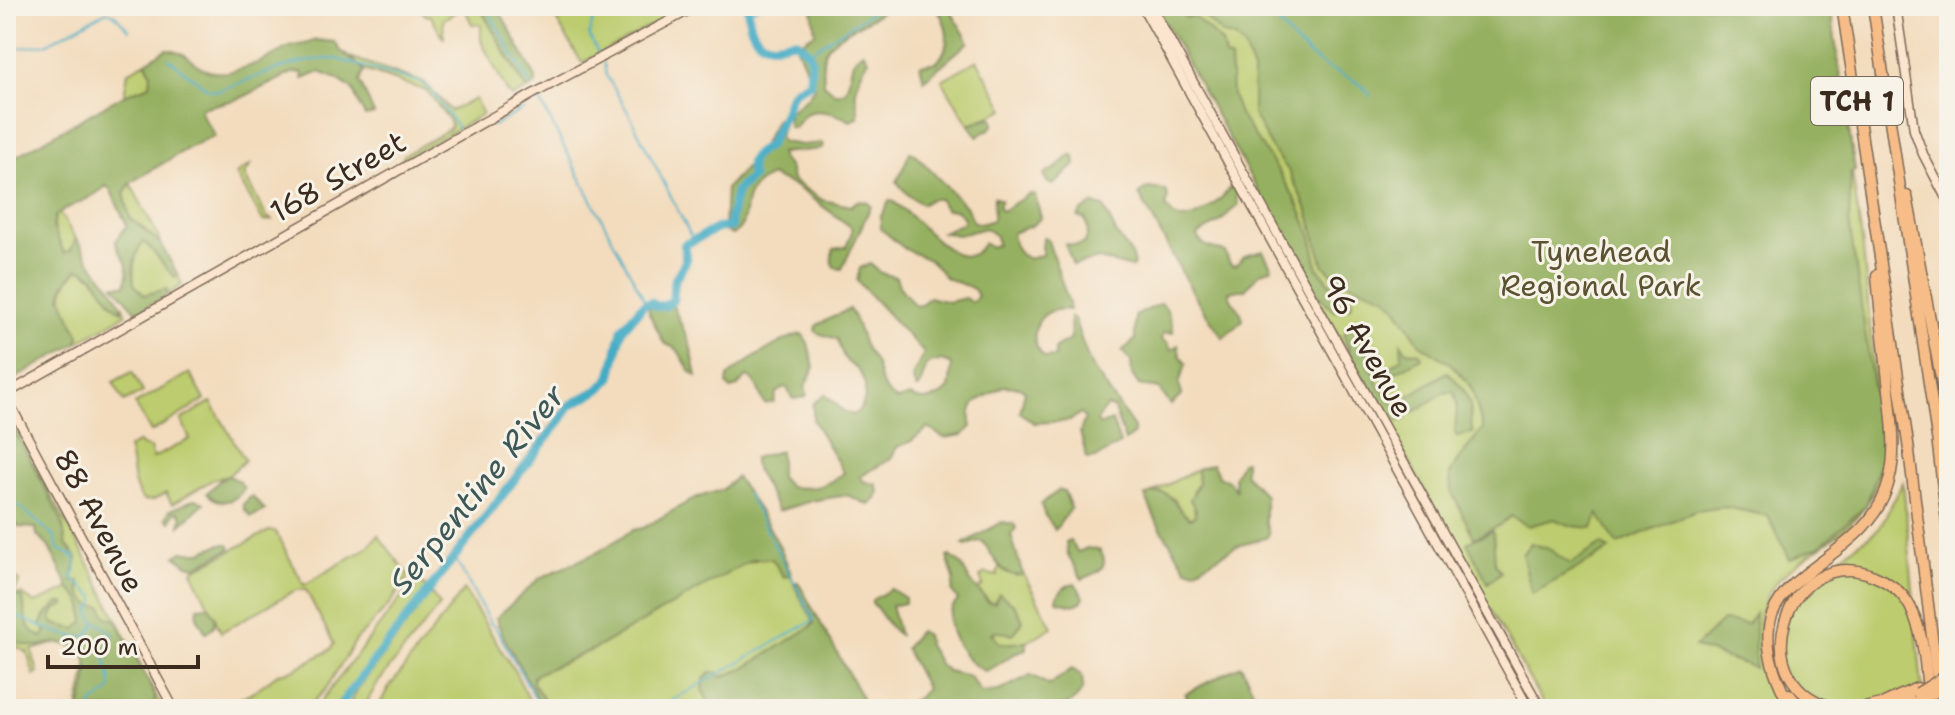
<svg xmlns="http://www.w3.org/2000/svg" width="1955" height="715" font-family="'Shantell Sans',sans-serif">
	<style>
		.green { fill: #bccc6e; stroke: #7c7b46; stroke-width: 2 }
		.forest { fill: #95b061; stroke: #686d40; stroke-width: 2 }
		.lines { fill: none; stroke-linecap: round; stroke-linejoin: round }
		.stream { stroke: #45acc5; stroke-width: 2 }
		.river { stroke: #45acc5; stroke-width: 9 }
		.secondary-casing { stroke: #7b6856; stroke-width: 11 }
		.highway-casing { stroke: #7b6856; stroke-width: 13 }
		.secondary { stroke: #fce5cf; stroke-width: 8 }
		.highway { stroke: #f7bd88; stroke-width: 10 }
		.highway-bridge-casing { stroke: #7b6856; stroke-width: 13; stroke-linecap: butt }
		.highway-bridge { stroke: #f7bd88; stroke-width: 10 }
		.labels { text-anchor: middle; stroke-width: 6; stroke-linejoin: round; paint-order: stroke }
		.shield { fill: #f7f3e8; stroke: #73665b; stroke-width: 2 }
		.shield-label { font-size: 28px; font-weight: bold; fill: #3b2a1e }
		.street-label { font-size: 30px; fill: #3b2a1e; stroke: #f7f3e8 }
		.park-label { font-size: 30px; fill: #5b5232; stroke: #f7f3e8 }
		.water-label { font-size: 32px; font-style: italic; fill: #3e5858; stroke: #f7f3e8 }
	</style>
	<rect width="100%" height="100%" fill="#f7f3e8"/>
	<filter id="ink" filterUnits="userSpaceOnUse"><feTurbulence type="fractalNoise" baseFrequency=".0125" numOctaves="2"/><feDisplacementMap in="SourceGraphic" scale="16" xChannelSelector="R" yChannelSelector="G"/><feConvolveMatrix kernelMatrix="1 2 1 2 8 2 1 2 1" color-interpolation-filters="sRGB"/></filter>
	<filter id="wash" filterUnits="userSpaceOnUse"><feTurbulence type="fractalNoise" baseFrequency=".006" numOctaves="4" result="noise"/><feDisplacementMap in="SourceGraphic" scale="32" xChannelSelector="R" yChannelSelector="G"/><feGaussianBlur stdDeviation="1.8" result="paint"/><feColorMatrix in="noise" values="0 0 0 0 0 0 0 0 0 0 0 0 0 0 0 0 0 1.4 0 .05"/><feComposite in="paint" operator="in"/></filter>
	<g filter="url(#wash)">
		<rect width="100%" height="100%" fill="#f3dcbd"/>
		<path class="green" d="M416,6h63l45,80 5,3 -16,8 -5,-4 -27,-52v-16l-9,-1 -7,-15 -8,2 -14,9 1,19 -14,-24 -3,1z
			M548,6h141l-107,57z
			M1156,6h674l25,165 -3,1 11,76 19,215c-12,86 -110,86 -122,153 -1,8 0,17 0,25 0,9 -2,21 0,30 3,13 14,27 21,38h-235z
			M350,57l75,26 26,28 24,-12 8,15 -82,47 3,-6 45,-26 2,-4 -2,-5 -22,-29 -63,-21z
			M977,60l28,49 -36,16 -27,-45z
			M146,62l5,11v12l-27,10 4,-23z
			M252,164l-8,11 22,41 6,4 -9,1 -27,-47z
			M130,183l28,53 2,6 -30,-24 -7,-22z
			M59,212l17,27 -6,13 -6,1c-9,-11 -11,-24 -9,-37z
			M144,242c12,11 19,24 31,35l3,-2 4,10 -15,10v-6l-23,6 -10,-11c-2,-14 0,-32 10,-42z
			M80,268l13,9 29,33 1,-4 3,8 -49,29 2,-8c-15,-28 -27,-43 1,-67z
			M132,372l11,20 -19,10 -11,-20z
			M190,373l15,27 -54,32 -16,-28z
			M211,402l34,58 -17,16 -14,3 -42,25 -6,-11 -12,7 -10,1c-14,-15 -10,-34 -16,-53l11,-6 2,4 9,2 3,10 37,-19 -9,-19z
			M6,413l79,143 73,144 8,9h-88l13,-61 -23,-8 -36,10 6,23 -4,2 -7,-23 -21,-10v-46l10,-18 4,3 -8,16 11,2 -7,-4 6,-1 13,9 36,-15 -31,-57 -6,-6 -21,-3 -7,-10z
			M1197,469l1,15 -5,7 2,26 -6,1 -8,-6 -6,-12 -14,-8 -11,2z
			M1903,482l21,227h-125l-12,-25 -14,-46 16,-45 90,-64z
			M269,531h6l29,54 64,-38 10,-12 31,41 -20,29 -33,35 -31,50 -19,19h-86l36,-19 23,-17 14,-3 37,-20 4,-6 -28,-54h-10l-75,42 -29,-61z
			M766,557l6,2 17,16 1,-4 5,16 19,35c-16,26 -84,48 -111,69l9,18h-162l-17,-26v-6l5,-4 56,-24 148,-85z
			M999,567l17,9 7,-3 29,54 -25,15 -27,2 -8,-7 2,-6h22l7,-11 -9,-16 -15,-10 -7,10 -14,-14 5,-5 -3,-8 5,-4 12,3z
			M415,580l6,2 5,6c-26,41 -60,76 -88,116l-4,5h-19z
			M464,590l51,82 19,37h-157l11,-20z
			M431,593l9,12 -63,79 -14,25h-16l11,-20z"/>
		<path class="forest" d="M479,6h15l9,11 33,61v6l-7,5 -4,-3z
			M812,6h75c-14,16 -54,27 -62,45 -4,10 -1,23 -1,33l12,10 9,-3c8,-15 2,-31 18,-40l5,9c-6,10 -14,26 -12,39 1,7 3,11 2,19l-8,3c-9,-6 -31,-13 -42,-8 -6,2 -9,10 -14,15l-6,-1v-14l19,-16 7,-9 -18,-43 19,-12z
			M934,6h14l21,36 -45,38 -4,-15 17,-3c16,-16 11,-41 -3,-56z
			M1156,6h22l8,12 8,-2 28,27 3,14 5,2 2,36 7,19 39,56 21,36 13,31 6,31 13,16 19,8 3,8 -2,7 -17,4 -23,-24z
			M1194,6h636l25,165 -4,1 -2,48 34,236 -17,50 -46,40 -30,13 -22,-43 -43,-9 -29,4 -79,33 -19,-30 -5,14 -22,-2 -17,-7 -26,7 -17,-10 -11,9 -26,13 -23,-48 -1,-16c10,-17 20,-30 33,-45l-10,-37 -6,-11 -16,-17 -31,-20 -24,-37 -11,-11 -47,-17 -14,-13 -16,-55 -20,-41 -16,-21 -19,-35v-42l-9,-25 -9,-9 -13,-4z
			M315,40l20,2 5,8 24,20 -4,12 14,32 -9,2 -13,-27 -13,-9 -19,-8 -17,7 -1,-7 -10,1 -53,26 -38,9 1,7 13,21 -23,10 -62,37 -6,10 6,25 30,25 18,32 -3,2c-12,-11 -19,-25 -31,-35 -10,10 -12,28 -10,42l10,11 23,-6v6l-30,17 -23,-27h11c9,-27 -9,-30 -9,-44 0,-4 9,-11 11,-16l-17,-36 -4,-3c-17,16 -35,17 -51,30l-2,11 11,26 7,-3 5,-11c6,6 9,15 14,22 10,15 30,31 32,50 -17,-8 -22,-41 -45,-42l-13,16 -3,13 18,37 -2,8 -65,37h-4l-2,-218 118,-67 26,-10 1,-12 -5,-11 20,-13c24,2 24,15 43,22 21,7 59,-12 76,-22 10,-5 21,-3 30,-9z
			M780,117l4,2 -5,18 3,5 20,3 20,-2 2,2 -3,4 -41,4 2,7 7,7 3,13 30,20 29,6 6,-5 10,1 4,4 -29,63 -7,-1c-5,-6 -4,-12 -1,-19l12,-2 6,-15 -1,-5 -56,-41 -24,-10c-40,17 -14,44 -39,59l-8,-4 2,-43 30,-31 20,-38z
			M992,117l2,7 -4,5 -13,7 -8,-11z
			M910,152l5,2 52,54 6,14 7,2 13,-4 1,-23 7,3 -3,7 4,4 27,-17 6,1 6,23 -10,8 -19,7 2,11 6,10 9,5 13,-4 1,-18 4,1 22,66v6c-31,-6 -46,28 -24,48l10,-1v-9l16,-9 -1,-22 4,2 16,45 44,64v6l-9,7 -11,-32 -7,-3 -10,13 1,4 3,2 11,-4 8,23 -24,14 -9,1 -7,-27 5,-14 -5,-5 -10,8 -36,2 -14,-11 5,-21 -6,-4 -16,-1c-17,14 -38,11 -31,41l-9,8 -19,3 -16,-10 -18,14 -13,5 -6,11 -31,19 5,5 11,2 3,7 -3,8 -7,6 -22,-10 -36,6 -33,10 -25,-47v-6l27,-7v26l9,10c25,2 34,1 55,-14l-31,-53v-16l12,-10 18,17 10,4c16,-9 15,-32 5,-45 -5,-5 -11,-6 -14,-13 -3,-5 -5,-12 -7,-18l-20,-6 -2,-3 2,-5 32,-16c8,10 10,24 15,36 4,8 11,15 13,23 4,15 5,23 20,32l13,-4c15,8 26,3 39,-7l3,-24 -10,-5 -15,4 -7,22 -4,2 -4,-11 12,-24 -67,-72 3,-13 10,-4 11,9 15,4 3,9 16,20 6,-1 8,-8 20,5 16,-4 7,4 6,-6 -4,-7 -28,-11 -15,-17 -26,-12 -24,-20v-13l9,-16c23,10 72,85 93,43l7,4 7,-2 -1,-9 -11,-8 -27,7 -16,-3 21,-9 1,-5 -8,-8 -11,-1 -6,-10h-8l-9,5 -13,-8 -12,-14z
			M1071,155l4,2 1,8c-10,6 -15,16 -24,20l-5,-3 -3,-7 2,-3 9,-3z
			M1230,187l5,1 3,18c-7,4 -10,8 -16,14 -7,7 -17,8 -25,16 6,13 17,11 28,16l5,12 5,2 10,-10 18,-5 9,17 -12,5 -15,16 -16,3c0,10 14,17 14,28l-20,18 -26,-38 -58,-106 8,-6 18,2 3,5 -2,12c1,1 7,9 9,10 16,9 48,-17 55,-30z
			M1094,204l10,3 12,26 15,21 3,11 -3,3 -32,-9 -26,6 -8,-21c4,0 8,2 13,1 13,-1 10,-18 7,-26l-7,-2 4,-6z
			M1161,303l5,5 7,20v4l-10,1 -1,7 6,3 3,7 7,-5 2,10 6,9 -7,20 3,11 -11,10 -12,-16 -20,-4 -7,-10 -1,-14 -9,-10 13,-11v-24z
			M649,306l6,2 18,-2 17,38 7,32 -6,-4 -14,-23 -13,-6 -15,-30z
			M1357,325l11,9 1,35 5,1 6,19 27,26 -2,4 -16,5 -39,-70 -6,-19 3,-6z
			M802,334l6,9 6,25 -9,18 2,8 -2,3 -12,2 -6,-11 -3,-1 -8,6 -2,9 -9,2c-7,-10 -6,-24 -19,-27l-9,10 -6,2 -4,-5 1,-7c10,-11 59,-41 74,-43z
			M1401,343l6,8 13,2 2,5 -39,21 -1,-10 6,-1 14,-10z
			M1447,372c10,8 21,21 23,34 2,9 -1,17 3,27l-16,3 -2,-2 2,-29 -3,-13 -11,1 -30,20 -10,-13z
			M6,412l56,109 4,23 11,14 -5,23h8c-1,14 7,27 22,25l4,10 11,4 38,75 -1,14h-74c8,-31 21,-64 -25,-66 -6,0 -12,3 -18,3 -11,1 -21,-4 -31,-7v-42l10,-2 7,3c3,17 0,31 19,39l4,-6 -5,-6 5,-10 12,-12h7v2l-10,5 -4,8 3,6 22,5 8,-7 -1,-16 -5,-9 -8,-8 -21,-42 -12,-12 -1,-7 -17,-1 -10,-11 7,-17 -6,-9 -4,10z
			M1245,461v13l20,21v26l4,13 -3,4 -29,8 -42,24 -8,-1 -29,-45 -13,-28c29,-11 25,8 44,22l5,-1 2,-7 -6,-10 8,-16 -1,-15 15,-5 8,13 9,4 7,10 -2,-14 7,-15z
			M228,476l11,5 5,7c-8,15 -26,18 -37,5l13,-13z
			M736,477c14,20 53,76 53,98l-5,2 -12,-18h-19l-159,90 -56,24 -5,4v6l17,26h-7l-41,-75 -6,-16 44,-40 58,-26 35,-22 10,-2 52,-30 27,-8z
			M1059,490l5,1 7,17 -16,22 -10,-15 -4,-11z
			M252,496l13,14 -14,7 -7,-8 -1,-5z
			M195,499l9,4 -24,22 2,-8 -3,-5 -5,1 -4,9 -4,-4 4,-8z
			M1002,522l12,2 2,4 -5,7 12,40c-23,4 -29,-19 -40,-33l-5,-1 -12,5 -3,-2z
			M1493,530l2,34 6,8 -13,11 -21,-40z
			M1066,541h4l8,11 9,-4 12,2c13,16 -1,23 -17,29l-15,-26z
			M1531,543l18,6 21,15 32,-20 7,6 -77,44 -10,-40z
			M221,544h8l2,4 -35,19 -8,-2 -12,-9 6,-4h19z
			M950,556l11,8 9,17 18,21 7,1 4,-9 15,10 9,17 -10,13 -19,-3 -3,2 9,11 27,-2v7c-16,3 -26,17 -42,22 -20,-8 -41,-40 -34,-60 1,-5 5,-7 7,-11l-6,-8 2,-13 -7,-22z
			M796,582h2l70,127h-156l-9,-18 1,-12 7,-7h6l5,5 23,-9 67,-42 2,-4c-3,-15 -18,-24 -18,-40z
			M1075,583l9,14 -3,5 -7,3 -17,-4c0,-9 9,-16 18,-18z
			M891,589l14,9v5l-14,3 8,29c-12,-7 -16,-22 -27,-32v-3z
			M209,606l7,12 -2,8 -8,7 -9,-16 1,-10z
			M1755,613v55l-60,-21 27,-26 25,3z
			M919,631l7,4 2,10 12,20 7,6 22,5 12,17 18,-2 32,-16 18,10 23,-16 9,6c7,18 -7,27 -22,34h-159l20,-13 6,-8 -21,-40z
			M1241,665l21,44h-68l-9,-15z"/>
		<g class="lines">
			<path class="stream" d="M485,6l46,80
				M597,6l-8,29 9,18
				M1264,6c17,21 36,44 59,59 16,10 37,14 48,31
				M748,13l12,-7
				M6,50l40,-6 61,-33 7,3 15,16
				M809,52l72,-46
				M169,59l37,29 11,3c38,-12 79,-34 119,-32l84,23 12,10 26,36
				M604,63l2,12 22,37 65,128
				M539,99l107,204
				M493,126l31,-17
				M6,495l48,41 4,13 17,8 1,13 -4,8 23,19v6l-5,7 2,9 21,14 -8,26 6,22 -1,10 -17,12 -2,6
				M454,556l36,67 5,4 46,82
				M6,612c15,5 68,32 81,23 4,-2 5,-7 8,-11
				M657,709l157,-89 -67,-127"/>
			<path class="river" d="M337,709l225,-291 7,-12 31,-17 11,-12 11,-47 21,-25 8,-3 5,4h9l8,-6 1,-19 12,-20 -2,-16 34,-17 13,-1 -1,-8 7,-29 15,-13c-6,-17 2,-23 16,-31l16,-32 6,-17 5,-7 15,-7 1,-23 -2,-8 -13,-11c-8,0 -18,5 -27,3 -17,-3 -21,-23 -21,-38"/>
		</g>
	</g>
	<g filter="url(#ink)">
		<g class="lines">
			<defs>
				<path id="secondary" d="M1142,6l387,703
					M1151,6l390,703
					M1896,6l18,124 9,24 26,50
					M6,394l527,-300 164,-88
					M6,397l168,312"/>
				<path id="highway" d="M1842,6l66,437 33,266
					M1873,6l64,431 12,102
					M1907,196l42,225
					M1945,417l4,33
					M1789,694l13,15
					M1792,709c-82,-144 72,-129 97,-228 8,-30 3,-61 0,-91 -4,-39 -9,-77 -12,-115
					M1841,709c-105,-18 -55,-170 33,-133 17,7 32,19 39,37 13,29 13,65 17,96
					M1859,709l23,-5 35,-16
					M1893,709l16,-11
					M1905,709l14,-9"/>
			</defs>
			<use href="#secondary" class="secondary-casing"/>
			<use href="#highway" class="highway-casing"/>
			<use href="#secondary" class="secondary"/>
			<use href="#highway" class="highway"/>
			<defs>
				<path id="highway-bridge" d="M1918,693l26,-16
					M1919,700l30,-14"/>
			</defs>
			<use href="#highway-bridge" class="highway-bridge-casing"/>
			<use href="#highway-bridge" class="highway-bridge"/>
		</g>
	</g>
	<g class="labels">
		<rect class="shield" x="1811" y="77" width="92" height="48" rx="6"/>
		<g class="shield-label">
			<text x="1857" y="111">TCH 1</text>
		</g>
		<g class="street-label">
			<text transform="translate(338 177) rotate(-30)" y="10">168 Street</text>
			<text transform="translate(1367 346) rotate(61)" y="10">96 Avenue</text>
			<text transform="translate(99 521) rotate(62)" y="10">88 Avenue</text>
		</g>
		<g class="park-label">
			<text x="1601" y="262">Tynehead<tspan x="1601" dy="34">Regional Park</tspan></text>
		</g>
		<g class="water-label">
			<text transform="translate(477 489) rotate(-51)" y="11">Serpentine River</text>
		</g>
	</g>
	<rect width="1955" height="715" fill="none" stroke="#f7f3e8" stroke-width="32"/>
	<path d="M48 655v12h150v-12" fill="none" stroke="#3b2a1e" stroke-width="4"/>
	<text x="60" y="655" font-size="24" fill="#3b2a1e" stroke="#f7f3e8" stroke-width="6" paint-order="stroke">200 m</text>
</svg>
